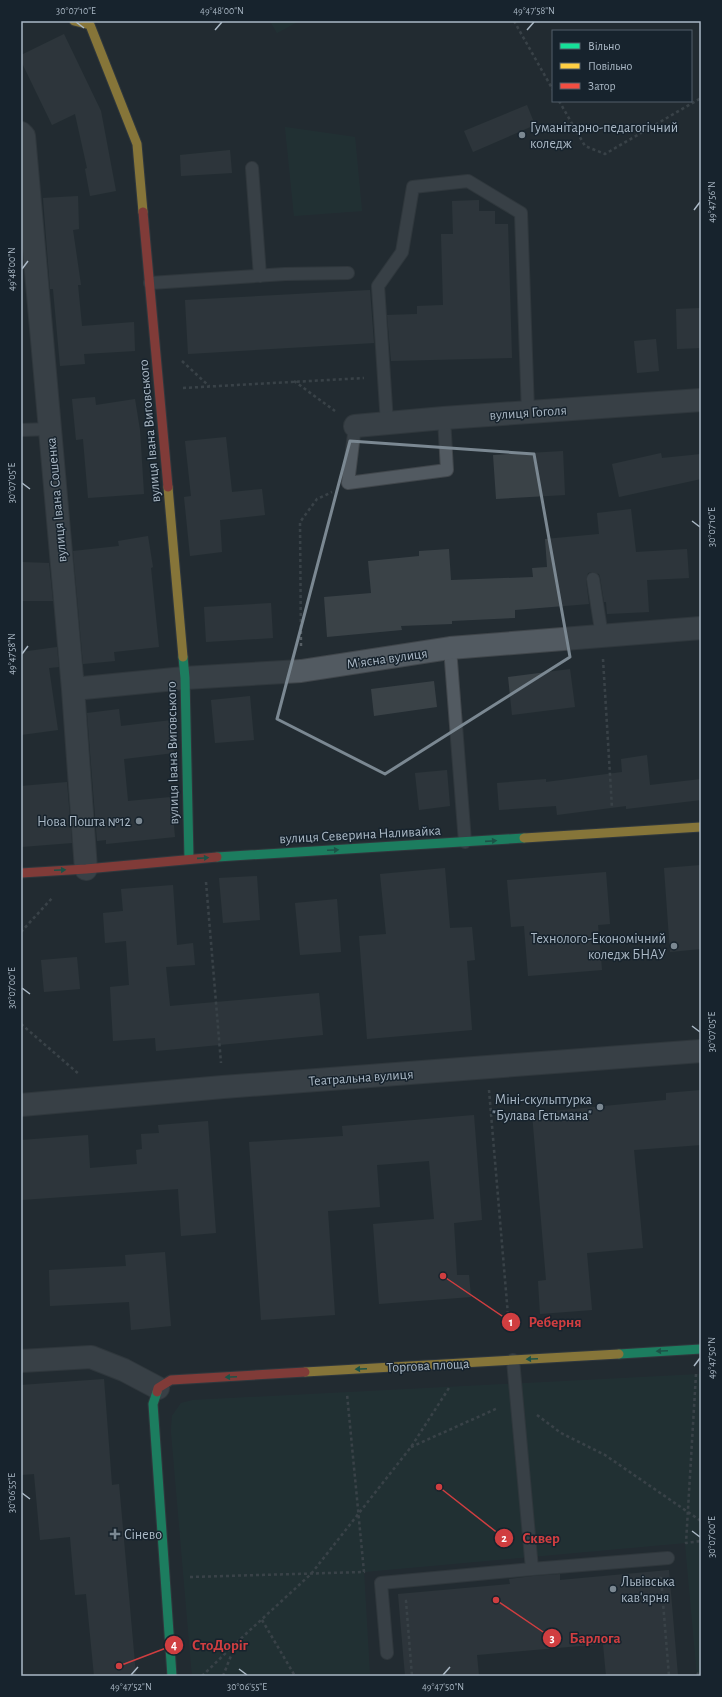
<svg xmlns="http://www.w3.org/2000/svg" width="722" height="1697" font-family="'Alegreya Sans',sans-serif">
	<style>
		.green { fill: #203737 }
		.building { fill: #3a4247 }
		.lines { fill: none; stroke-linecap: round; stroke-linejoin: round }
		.lane-casing { stroke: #40464b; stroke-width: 14 }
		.street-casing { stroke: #40464b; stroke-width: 24 }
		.fast-casing { stroke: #40464b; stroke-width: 11 }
		.slow-casing { stroke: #40464b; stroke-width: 11 }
		.jam-casing { stroke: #40464b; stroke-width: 11 }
		.path { stroke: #565e64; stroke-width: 2.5; stroke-dasharray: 3 3; stroke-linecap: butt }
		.lane { stroke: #525a61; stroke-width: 12 }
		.street { stroke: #525a61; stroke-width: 22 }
		.fast { stroke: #16e098; stroke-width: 9 }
		.slow { stroke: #ffcf43; stroke-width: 9 }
		.jam { stroke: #f24e42; stroke-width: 9 }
		.oneway { fill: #168262 }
		.marked { fill: none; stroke: #7b8892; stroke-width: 3; stroke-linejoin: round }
		.ticks { fill: none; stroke: #abb9c6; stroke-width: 1.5 }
		.poi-dot { fill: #7b8892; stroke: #17232d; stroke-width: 1.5 }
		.labels { text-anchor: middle; stroke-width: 3; stroke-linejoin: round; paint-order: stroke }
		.poi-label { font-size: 14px; fill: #abb9c6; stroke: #17232d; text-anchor: start }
		.street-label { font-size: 14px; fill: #abb9c6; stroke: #17232d }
		.leader { fill: none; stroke: #d03e40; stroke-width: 1.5 }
		.callout-dot { fill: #d03e40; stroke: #17232d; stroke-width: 1.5 }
		.mark-label { font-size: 12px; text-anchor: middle; font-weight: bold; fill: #fff }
		.callout-label { font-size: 15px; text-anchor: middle; font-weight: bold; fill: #d03e40; stroke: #17232d; stroke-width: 3; stroke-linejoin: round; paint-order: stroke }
		.neatline { fill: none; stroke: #abb9c6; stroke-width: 1.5 }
		.ticks-label { font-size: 10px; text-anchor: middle; fill: #abb9c6 }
	</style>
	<rect width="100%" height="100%" fill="#232c32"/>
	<path class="green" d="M270,21h29l-22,12z
		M285,127l70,10 7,74 -68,5z
		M701,1374v302h-4l-12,-133 -321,29 6,104h-178l-21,-245 1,-15 9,-13 12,-3z"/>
	<path class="building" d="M64,34l37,77 15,80 -26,5 -5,-27 2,-1 -12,-54 -23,11 -31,-64v-6z
		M527,105l8,20 -62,27 -9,-21z
		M230,150l2,23 -51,3 -1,-21z
		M78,196l1,33 -6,1 8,55h-3l4,41 52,-4 1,29 -51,3 1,10 -25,2 -7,-77h-3l-7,-91z
		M479,200v11h16v13h13l4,134 -121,3 -4,-46 30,-1v-8l26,-1 -2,-71h12l-1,-33z
		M370,290l4,53 -186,11 -3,-54z
		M701,308v40l-24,1 -1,-40z
		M656,339l3,32 -22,2 -3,-32z
		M95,397l1,8 39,-6 5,31 4,64 -56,4 -5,-59 -7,1 -4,-41z
		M226,437l6,55 30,-3 3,26 -45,5 2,32 -32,4 -6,-59 7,-1 -6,-55z
		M563,451l2,44 -69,4 -3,-44z
		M661,453l1,5 39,-4v25l-82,18 -7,-33z
		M631,509l5,43 51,-3 2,29 -42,2 2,32 -42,2 -1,-12h-2l-4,-25 -1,-3 -7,-2 -4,1 -2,7 3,24 -74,6v8l-63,3v3l-51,2 1,4 -75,7 -3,-40 47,-4 -3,-32 51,-5v-5l30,-2 2,31 82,-3 -1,-9 15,-1 -2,-28 54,-5 -2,-21z
		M148,536l5,31 -2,1 8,79 -45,5 1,9 -32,3 -10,-113 46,-5 -1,-5z
		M21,562l28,1 4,38h-32z
		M271,603l2,35 -67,4 -2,-35z
		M57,647l2,20 -10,1 9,62 -37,5v-83z
		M570,669l5,38 -63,8 -4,-38z
		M434,681l3,26 -63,9 -3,-27z
		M250,696l4,44 -39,3 -4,-43z
		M119,709l2,17 51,-6 2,33 -50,6 4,42 43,-4 4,40 -69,7v-4l-9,1 -10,-128z
		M647,755l3,30 51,-6v21l-75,9v-3l-69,9 -1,-9 -57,4 -2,-27 49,-4v3l76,-10 -1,-13z
		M447,770l3,36 -31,4 -4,-37z
		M67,782l5,61 -51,4v-61z
		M701,865v84l-31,3 -6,-84z
		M445,868l5,60 22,-1 3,33 -8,1 5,69 -105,9 -8,-103 27,-2 -6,-60z
		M606,872l4,52 -12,1 4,45 -74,6 -4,-50 -13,1 -4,-47z
		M257,876l3,44 -37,3 -4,-45z
		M173,885l4,60 16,-2 2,22 -29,2 4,39 149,-13 4,42 -167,16 -1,-13 -42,3 -3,-54 19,-2 -3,-44 -21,2 -2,-30 20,-2 -2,-22z
		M337,899l4,53 -41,3 -5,-52z
		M77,957l3,32 -36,3 -3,-32z
		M701,1090v55l-67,5 9,98 -56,5 5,57 -52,4 -2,-33 8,-1 -14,-167 134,-13v-7z
		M474,1115l8,105 -28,3 3,52h12l2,22 -92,7 -6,-80 61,-5 -5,-58 -52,4 3,42 -52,4 7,104 -74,5 -12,-178 94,-6 -1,-10z
		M208,1121l8,112 -35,3 -3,-47 -157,11v-60l67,-5 2,33 47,-4 -1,-14 6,-1 -1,-15 18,-1 -1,-8z
		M165,1252l6,74 -40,4 -2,-28 -79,4 -1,-36 77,-4 -1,-11z
		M104,1379l8,106 7,-1 17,191 -10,1h-32l-8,-82 -11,1 -5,-58 -30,3 -6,-66 -13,1v-90z
		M669,1570l9,106h-72l-3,-32 -126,11 2,21h-74l-7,-82 112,-10 -1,-5 24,-3 27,-2v6z"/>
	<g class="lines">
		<defs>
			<path id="lane" d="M252,168l8,108
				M150,283l135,-9 63,-1
				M387,423l-9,-137 24,-34 11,-65 55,-6 53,32 7,199
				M355,426l-7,57 99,-13 -3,-52
				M21,430l29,-1
				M593,579l9,57
				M450,648l15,194
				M532,1569l136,-11
				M387,1653l-6,-70 151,-14 -19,-209"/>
			<path id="street" d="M21,133l3,3 49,553 13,180
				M355,426l89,-8 257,-18
				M73,689l112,-11 116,-7 149,-23 251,-20
				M21,1105l202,-18 478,-36
				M21,1361l70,-4 33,13 34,18"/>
			<path id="fast" d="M183,657l2,21 4,181
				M217,857l307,-19
				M619,1354l82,-5
				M157,1392l-4,12 19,272"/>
			<path id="slow" d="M74,21l16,4 47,119 6,68
				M168,487l15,170
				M524,838l177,-11
				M305,1372l314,-18"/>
			<path id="jam" d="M143,212l25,275
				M21,873l65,-4 131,-12
				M157,1392l1,-4 13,-8 134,-8"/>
		</defs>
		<use href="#lane" class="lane-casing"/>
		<use href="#street" class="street-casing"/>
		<use href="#fast" class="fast-casing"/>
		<use href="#slow" class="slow-casing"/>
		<use href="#jam" class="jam-casing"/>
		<path class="path" d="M514,21l39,69
			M559,101l26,45 20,8 96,-56
			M182,361l27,25
			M294,381l41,30
			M183,388l181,-10
			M301,646l-1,-124 17,-23 15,-7
			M603,659l9,149
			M206,882l15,181
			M21,932l32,-35
			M21,1024l59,51
			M489,1090l20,237
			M696,1374l-10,169 15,-2
			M537,1415l24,18 44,22 96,66
			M411,1447l87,-39
			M190,1577l174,-5 -17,-178
			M659,1578h2l8,98
			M407,1601h-1l6,75
			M262,1620l33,56
			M697,1673l3,3
			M202,1676l32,-31
			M223,1676l13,-33 75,-69 100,-127 38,-59"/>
		<use href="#lane" class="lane"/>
		<use href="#street" class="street"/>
		<use href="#fast" class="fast"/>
		<use href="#slow" class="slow"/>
		<use href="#jam" class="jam"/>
	</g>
	<defs><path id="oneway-solid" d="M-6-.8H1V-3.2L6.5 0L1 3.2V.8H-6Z"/></defs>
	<g class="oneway">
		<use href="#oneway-solid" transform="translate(491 841) rotate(-4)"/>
		<use href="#oneway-solid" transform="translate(333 850) rotate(-3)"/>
		<use href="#oneway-solid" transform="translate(203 858) rotate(-4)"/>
		<use href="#oneway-solid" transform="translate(60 870) rotate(-3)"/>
		<use href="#oneway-solid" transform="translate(662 1351) rotate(177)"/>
		<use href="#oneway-solid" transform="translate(532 1359) rotate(177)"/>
		<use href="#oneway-solid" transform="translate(361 1369) rotate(177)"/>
		<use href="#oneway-solid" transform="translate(231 1377) rotate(177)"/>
	</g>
	<path d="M0 0H722V1697H0ZM350,441l184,13 36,203 -185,117 -108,-55z" fill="#232c32" fill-opacity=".55" fill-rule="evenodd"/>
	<path class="marked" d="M350,441l184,13 36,203 -185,117 -108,-55z"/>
	<path class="ticks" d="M76,22l8,6M215,30l7,-8M527,30l7,-8M694,210l6,-8M22,269l6,-8M22,483l8,6M692,521l8,6M22,654l6,-8M22,988l8,6M692,1026l8,6M694,1366l6,-8M22,1493l8,6M692,1531l8,6M239,1669l8,6M131,1675l7,-8M443,1675l7,-8"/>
	<g class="poi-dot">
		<circle cx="522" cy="135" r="4"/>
		<circle cx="139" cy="821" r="4"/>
		<circle cx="674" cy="946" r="4"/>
		<circle cx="600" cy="1107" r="4"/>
		<path d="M113 1528h4v4h4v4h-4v4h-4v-4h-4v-4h4z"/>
		<circle cx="613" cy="1589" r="4"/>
	</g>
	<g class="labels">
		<g class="poi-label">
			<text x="530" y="132">Гуманітарно-педагогічний<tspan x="530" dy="16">коледж</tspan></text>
			<text x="131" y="826" text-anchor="end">Нова Пошта №12</text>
			<text x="666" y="943" text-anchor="end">Технолого-Економічний<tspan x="666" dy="16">коледж БНАУ</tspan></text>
			<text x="592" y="1104" text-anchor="end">Міні-скульптурка<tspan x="592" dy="16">"Булава Гетьмана"</tspan></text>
			<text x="124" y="1539">Сінево</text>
			<text x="621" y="1586">Львівська<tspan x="621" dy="16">кав'ярня</tspan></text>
		</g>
		<g class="street-label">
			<text transform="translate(528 412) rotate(-4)" y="5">вулиця Гоголя</text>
			<text transform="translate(149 431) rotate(-95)" y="5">вулиця Івана Виговського</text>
			<text transform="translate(56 500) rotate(-95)" y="5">вулиця Івана Сошенка</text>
			<text transform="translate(387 658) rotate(-8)" y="5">Мʼясна вулиця</text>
			<text transform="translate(172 753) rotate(-91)" y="5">вулиця Івана Виговського</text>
			<text transform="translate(360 834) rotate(-3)" y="5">вулиця Северина Наливайка</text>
			<text transform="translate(361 1077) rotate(-4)" y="5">Театральна вулиця</text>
			<text transform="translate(428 1365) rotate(-3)" y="5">Торгова площа</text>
		</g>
	</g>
	<path class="leader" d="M443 1276L511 1322M439 1487L504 1538M496 1600L552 1638M119 1666L174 1645"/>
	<g class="callout-dot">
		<circle cx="443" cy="1276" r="4"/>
		<circle cx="439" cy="1487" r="4"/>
		<circle cx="496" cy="1600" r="4"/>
		<circle cx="119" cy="1666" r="4"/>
		<circle cx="511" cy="1322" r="10"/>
		<circle cx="504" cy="1538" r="10"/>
		<circle cx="552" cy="1638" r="10"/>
		<circle cx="174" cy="1645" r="10"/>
	</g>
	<g class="mark-label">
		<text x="511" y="1326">1</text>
		<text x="504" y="1542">2</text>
		<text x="552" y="1642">3</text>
		<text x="174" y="1649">4</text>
	</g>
	<g class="callout-label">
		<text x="555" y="1327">Реберня</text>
		<text x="541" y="1543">Сквер</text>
		<text x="595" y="1643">Барлога</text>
		<text x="220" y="1650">СтоДоріг</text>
	</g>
	<rect width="722" height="1697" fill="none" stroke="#17232d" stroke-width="44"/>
	<rect x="552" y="30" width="140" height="72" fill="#17232d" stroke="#525f6a"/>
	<rect x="560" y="43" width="20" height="6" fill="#16e098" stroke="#525f6a"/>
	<text x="588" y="50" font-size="12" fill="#abb9c6">Вільно</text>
	<rect x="560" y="63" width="20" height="6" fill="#ffcf43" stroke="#525f6a"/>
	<text x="588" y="70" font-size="12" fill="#abb9c6">Повільно</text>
	<rect x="560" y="83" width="20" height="6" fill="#f24e42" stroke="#525f6a"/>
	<text x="588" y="90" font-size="12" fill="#abb9c6">Затор</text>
	<rect x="22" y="22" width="678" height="1653" class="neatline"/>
	<g class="ticks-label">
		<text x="76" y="14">30°07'10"E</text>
		<text x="222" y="14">49°48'00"N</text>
		<text x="534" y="14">49°47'58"N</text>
		<text transform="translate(711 202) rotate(-90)" y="4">49°47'56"N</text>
		<text transform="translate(11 269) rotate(-90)" y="4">49°48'00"N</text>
		<text transform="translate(11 483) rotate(-90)" y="4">30°07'05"E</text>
		<text transform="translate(711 527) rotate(-90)" y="4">30°07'10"E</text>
		<text transform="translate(11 654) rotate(-90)" y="4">49°47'58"N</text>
		<text transform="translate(11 988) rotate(-90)" y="4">30°07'00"E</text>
		<text transform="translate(711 1032) rotate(-90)" y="4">30°07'05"E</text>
		<text transform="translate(711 1358) rotate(-90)" y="4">49°47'50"N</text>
		<text transform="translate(11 1493) rotate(-90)" y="4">30°06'55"E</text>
		<text transform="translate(711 1537) rotate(-90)" y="4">30°07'00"E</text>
		<text x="131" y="1690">49°47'52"N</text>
		<text x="247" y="1690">30°06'55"E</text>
		<text x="443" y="1690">49°47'50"N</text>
	</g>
</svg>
